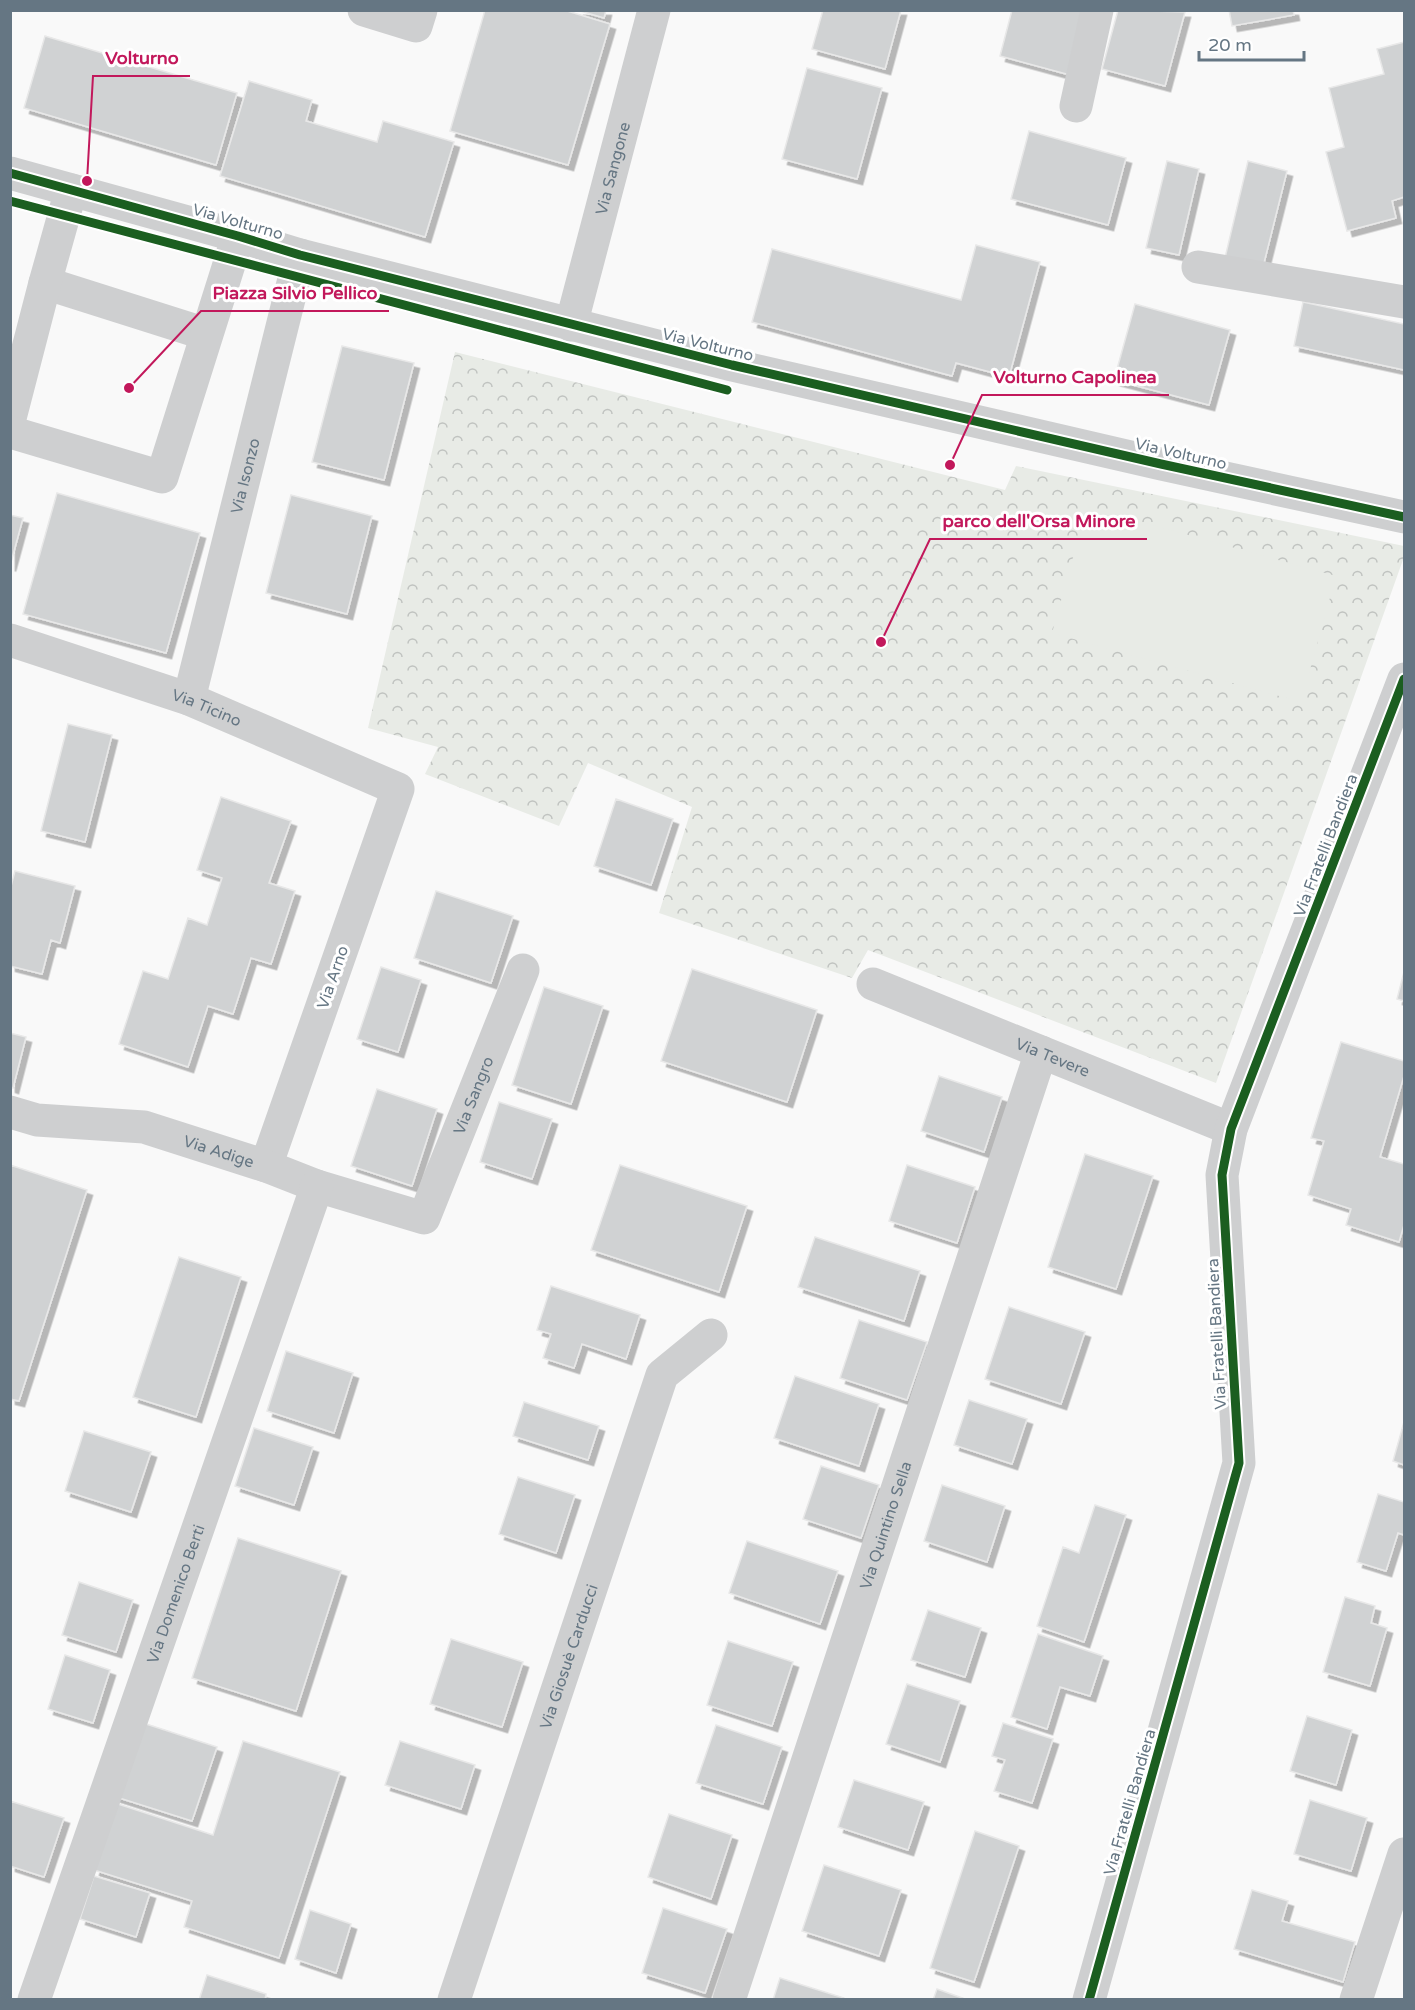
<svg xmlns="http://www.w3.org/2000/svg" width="1415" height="2010" font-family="'Varela Round',sans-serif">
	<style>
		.park { fill: url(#park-crowns) }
		.garden { fill: #e8ebe6 }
		.building { fill: #d0d2d3; stroke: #e8e8e8; stroke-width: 1.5; filter: url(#shadow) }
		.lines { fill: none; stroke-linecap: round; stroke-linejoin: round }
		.minor { stroke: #cecfd0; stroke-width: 33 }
		.cycleway-casing { stroke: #fff; stroke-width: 13 }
		.cycleway { stroke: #1b5e20; stroke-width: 9 }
		.labels { text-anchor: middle; stroke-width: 6; stroke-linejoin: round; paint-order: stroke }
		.street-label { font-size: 16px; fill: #657683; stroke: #fff }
		.leader { fill: none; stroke: #c2185b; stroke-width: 2 }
		.callout-dot { fill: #c2185b; stroke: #fff; stroke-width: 2 }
		.callout-label { font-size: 18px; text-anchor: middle; font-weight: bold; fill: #c2185b; stroke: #fff; stroke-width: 6; stroke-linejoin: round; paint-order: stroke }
	</style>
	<defs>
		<pattern id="park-crowns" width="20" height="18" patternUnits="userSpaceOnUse" patternTransform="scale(1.5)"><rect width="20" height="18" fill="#e8ebe6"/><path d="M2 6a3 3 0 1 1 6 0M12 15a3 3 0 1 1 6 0" fill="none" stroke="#c0c3c0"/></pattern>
		<filter id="shadow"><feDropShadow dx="5.5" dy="5.5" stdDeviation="0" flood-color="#0004"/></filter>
	</defs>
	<rect width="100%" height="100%" fill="#f9f9f9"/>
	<path class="park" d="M455,352l550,138 11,-24 388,80v11l-188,526 -348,-133 -16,28 -193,-65 33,-106 -104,-44 -29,63 -134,-52 13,-27 -70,-19z"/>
	<path class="garden" d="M1087,507l249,69 -35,126 -249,-69z"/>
	<path class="building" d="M485,10h79l46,14 -42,141 -118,-34z
		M577,10h29l-2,8z
		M823,10h78l-16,59 -73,-20z
		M1012,10h76l-18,65 -70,-19z
		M1118,10l67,2 -20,74 -63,-17z
		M1229,10h64l1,5 -62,11z
		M45,36l192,57 -21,72 -192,-57z
		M1404,42v155l-12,4 4,17 -49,13 -21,-79 18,-5 -15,-59 55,-14 -7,-25z
		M807,68l75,20 -25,91 -75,-20z
		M249,81l63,19 -6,21 71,21 6,-21 71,21 -29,95 -205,-61z
		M1029,131l97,27 -18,67 -97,-26z
		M1167,161l32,8 -20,86 -33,-7z
		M1248,161l39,10 -25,100 -38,-9z
		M976,245l64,17 -31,115 -53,-14 -4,13 -200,-54 20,-73 189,51z
		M1303,302l101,22v46l-110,-24z
		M1135,304l95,26 -21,75 -95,-25z
		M342,346l72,17 -30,117 -72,-18z
		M57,493l143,40 -34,120 -143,-39z
		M291,495l81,21 -25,98 -81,-21z
		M10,515l13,3 -13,48z
		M68,724l44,11 -27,107 -44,-11z
		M221,797l70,24 -22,62 26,8 -24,73 -20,-6 -18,56 -25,-8 -20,61 -69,-23 24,-73 25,8 20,-61 19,7 15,-47 -25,-8z
		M616,799l57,20 -22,66 -57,-19z
		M15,871l60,15 -15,57 -9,-3 -9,34 -32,-8v-76z
		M436,891l77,25 -22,67 -77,-25z
		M381,967l40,13 -23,72 -41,-13z
		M692,969l125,41 -30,92 -126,-41z
		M1404,972v29l-7,-2z
		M544,987l59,19 -32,98 -59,-19z
		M10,1033l16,4 -13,51 -3,-1z
		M1341,1042l63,19v15l-24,81 24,7v61l-5,17 -53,-17 5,-16 -43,-14 16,-54 -13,-3z
		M939,1076l63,21 -18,55 -63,-21z
		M377,1089l60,20 -25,77 -61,-20z
		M499,1102l53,17 -20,60 -52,-17z
		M1085,1154l68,22 -37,113 -68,-22z
		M10,1165l77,25 -68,211 -9,-2z
		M620,1165l127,41 -28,86 -128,-42z
		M907,1165l68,22 -18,56 -68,-22z
		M815,1237l105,34 -16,50 -106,-34z
		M179,1257l62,20 -45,140 -63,-20z
		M551,1286l89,29 -14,44 -44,-15 -8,24 -31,-10 8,-24 -14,-4z
		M1009,1307l76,25 -24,72 -76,-25z
		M859,1320l68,22 -20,58 -67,-22z
		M286,1351l67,22 -19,60 -67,-22z
		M795,1376l84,28 -20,62 -85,-28z
		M969,1400l58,19 -15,45 -58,-19z
		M524,1402l75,24 -11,34 -75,-24z
		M1404,1422v43l-11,-4z
		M254,1428l59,19 -19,58 -59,-19z
		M84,1431l67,21 -20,60 -66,-21z
		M821,1466l58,19 -18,53 -58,-19z
		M518,1477l57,18 -19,58 -57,-19z
		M942,1485l63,21 -18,56 -63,-21z
		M1378,1494l26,8v33l-6,-2 -12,38 -29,-9z
		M1095,1505l31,10 -42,127 -47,-16 26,-79 16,6z
		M238,1538l103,33 -45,140 -104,-33z
		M747,1541l91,30 -18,53 -91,-31z
		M79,1582l54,18 -17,52 -54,-17z
		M1345,1597l30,9 -4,17 16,5 -17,58 -47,-14z
		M928,1610l53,18 -16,49 -54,-17z
		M1038,1634l65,22 -13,40 -30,-9 -13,42 -36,-12z
		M451,1639l72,23 -21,65 -72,-23z
		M728,1641l65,21 -21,64 -65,-21z
		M65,1655l45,15 -17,53 -45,-14z
		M907,1684l53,17 -20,61 -54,-18z
		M1307,1716l45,14 -16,55 -46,-14z
		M137,1721l80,26 -25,74 -79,-25z
		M1003,1723l50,16 -21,64 -38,-12 11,-31 -13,-4z
		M716,1725l66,22 -19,57 -67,-21z
		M243,1741l97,31 -61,186 -95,-31 8,-26 -98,-31 21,-67 98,32z
		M400,1741l75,24 -14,44 -76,-24z
		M854,1780l70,22 -16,48 -70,-23z
		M1310,1800l57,18 -16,53 -57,-17z
		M10,1801l54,17 -20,59 -34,-11z
		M669,1814l63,21 -21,64 -63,-22z
		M975,1831l44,15 -45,136 -44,-14z
		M824,1865l77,25 -22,66 -77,-25z
		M94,1876l56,17 -14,44 -56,-18z
		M1252,1890l36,11 -6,20 73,21 -12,40 -109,-33z
		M663,1908l64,21 -22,64 -63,-20z
		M310,1910l41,14 -15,49 -41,-14z
		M207,1975l59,19 -1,6h-66z
		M780,1978l64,20v2h-71z
		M937,1989l31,11h-35z"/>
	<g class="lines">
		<g class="minor">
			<path d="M364,10l52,16 5,-16"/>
			<path d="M1076,106l21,-96"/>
			<path d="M10,173l228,63 62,19 432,110 429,99 243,53"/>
			<path d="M1198,267l206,35"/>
			<path d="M45,283l161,51"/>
			<path id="s1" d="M571,325l83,-315"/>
			<path d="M10,418l35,-135 26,-93"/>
			<path d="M10,432l152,45 76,-241"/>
			<path id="s2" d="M10,640l179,59 209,90 -132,377"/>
			<path id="s3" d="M189,699l111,-444"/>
			<path id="s4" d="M873,984l358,145"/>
			<path id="s5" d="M10,1112l27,8 107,7 122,39 51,20 107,32 99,-248"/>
			<path id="s6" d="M34,2000l283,-814"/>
			<path id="s7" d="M454,2000l208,-625 49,-40"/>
			<path id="s8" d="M729,2000l312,-948"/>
			<path d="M1089,2000l150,-537 -17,-288 9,-46 173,-450"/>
			<path d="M1356,2000l48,-146"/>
		</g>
		<defs>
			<path id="cycleway" d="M10,173l228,63 62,19 432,110 429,99 243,53
				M10,201l717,189
				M1089,2000l150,-537 -17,-288 9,-46 173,-450"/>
		</defs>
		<use href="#cycleway" class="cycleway-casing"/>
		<use href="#cycleway" class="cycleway"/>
	</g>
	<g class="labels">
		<g class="street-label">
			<text dy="6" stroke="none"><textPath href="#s1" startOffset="162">Via Sangone</textPath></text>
			<text transform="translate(238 221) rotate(16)" y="6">Via Volturno</text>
			<text transform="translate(708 344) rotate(14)" y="6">Via Volturno</text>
			<text transform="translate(1181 453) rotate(13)" y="6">Via Volturno</text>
			<text dy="6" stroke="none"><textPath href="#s3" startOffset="230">Via Isonzo</textPath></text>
			<text dy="6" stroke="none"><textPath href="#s2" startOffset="208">Via Ticino</textPath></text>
			<text transform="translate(1325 845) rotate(-69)" y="6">Via Fratelli Bandiera</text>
			<text transform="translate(332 977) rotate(-71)" y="6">Via Arno</text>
			<text dy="6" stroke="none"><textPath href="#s4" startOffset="194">Via Tevere</textPath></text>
			<text dy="6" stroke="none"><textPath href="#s5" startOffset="562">Via Sangro</textPath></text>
			<text dy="6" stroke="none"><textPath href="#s5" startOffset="214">Via Adige</textPath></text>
			<text transform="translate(1216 1334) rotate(-93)" y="6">Via Fratelli Bandiera</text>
			<text dy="6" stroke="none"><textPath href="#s8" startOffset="500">Via Quintino Sella</textPath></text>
			<text dy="6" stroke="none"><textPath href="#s6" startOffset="430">Via Domenico Berti</textPath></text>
			<text dy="6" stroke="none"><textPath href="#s7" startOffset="362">Via Giosuè Carducci</textPath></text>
			<text transform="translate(1129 1802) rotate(-74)" y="6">Via Fratelli Bandiera</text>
		</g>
	</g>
	<path class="leader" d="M87 181L93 76H190M129 388L201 311H389M950 465L982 395H1169M881 642L930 539H1147"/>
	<g class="callout-dot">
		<circle cx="87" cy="181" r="6"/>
		<circle cx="129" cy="388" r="6"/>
		<circle cx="950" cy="465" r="6"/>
		<circle cx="881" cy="642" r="6"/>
	</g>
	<g class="callout-label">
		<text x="142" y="64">Volturno</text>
		<text x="295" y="299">Piazza Silvio Pellico</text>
		<text x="1075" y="383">Volturno Capolinea</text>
		<text x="1039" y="527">parco dell'Orsa Minore</text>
	</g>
	<rect width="1415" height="2010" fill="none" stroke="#657683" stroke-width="24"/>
	<path d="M1199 51v9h105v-9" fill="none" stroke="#657683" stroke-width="3"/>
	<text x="1208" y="51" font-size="18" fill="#657683" stroke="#ffffff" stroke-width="4.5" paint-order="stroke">20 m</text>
</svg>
